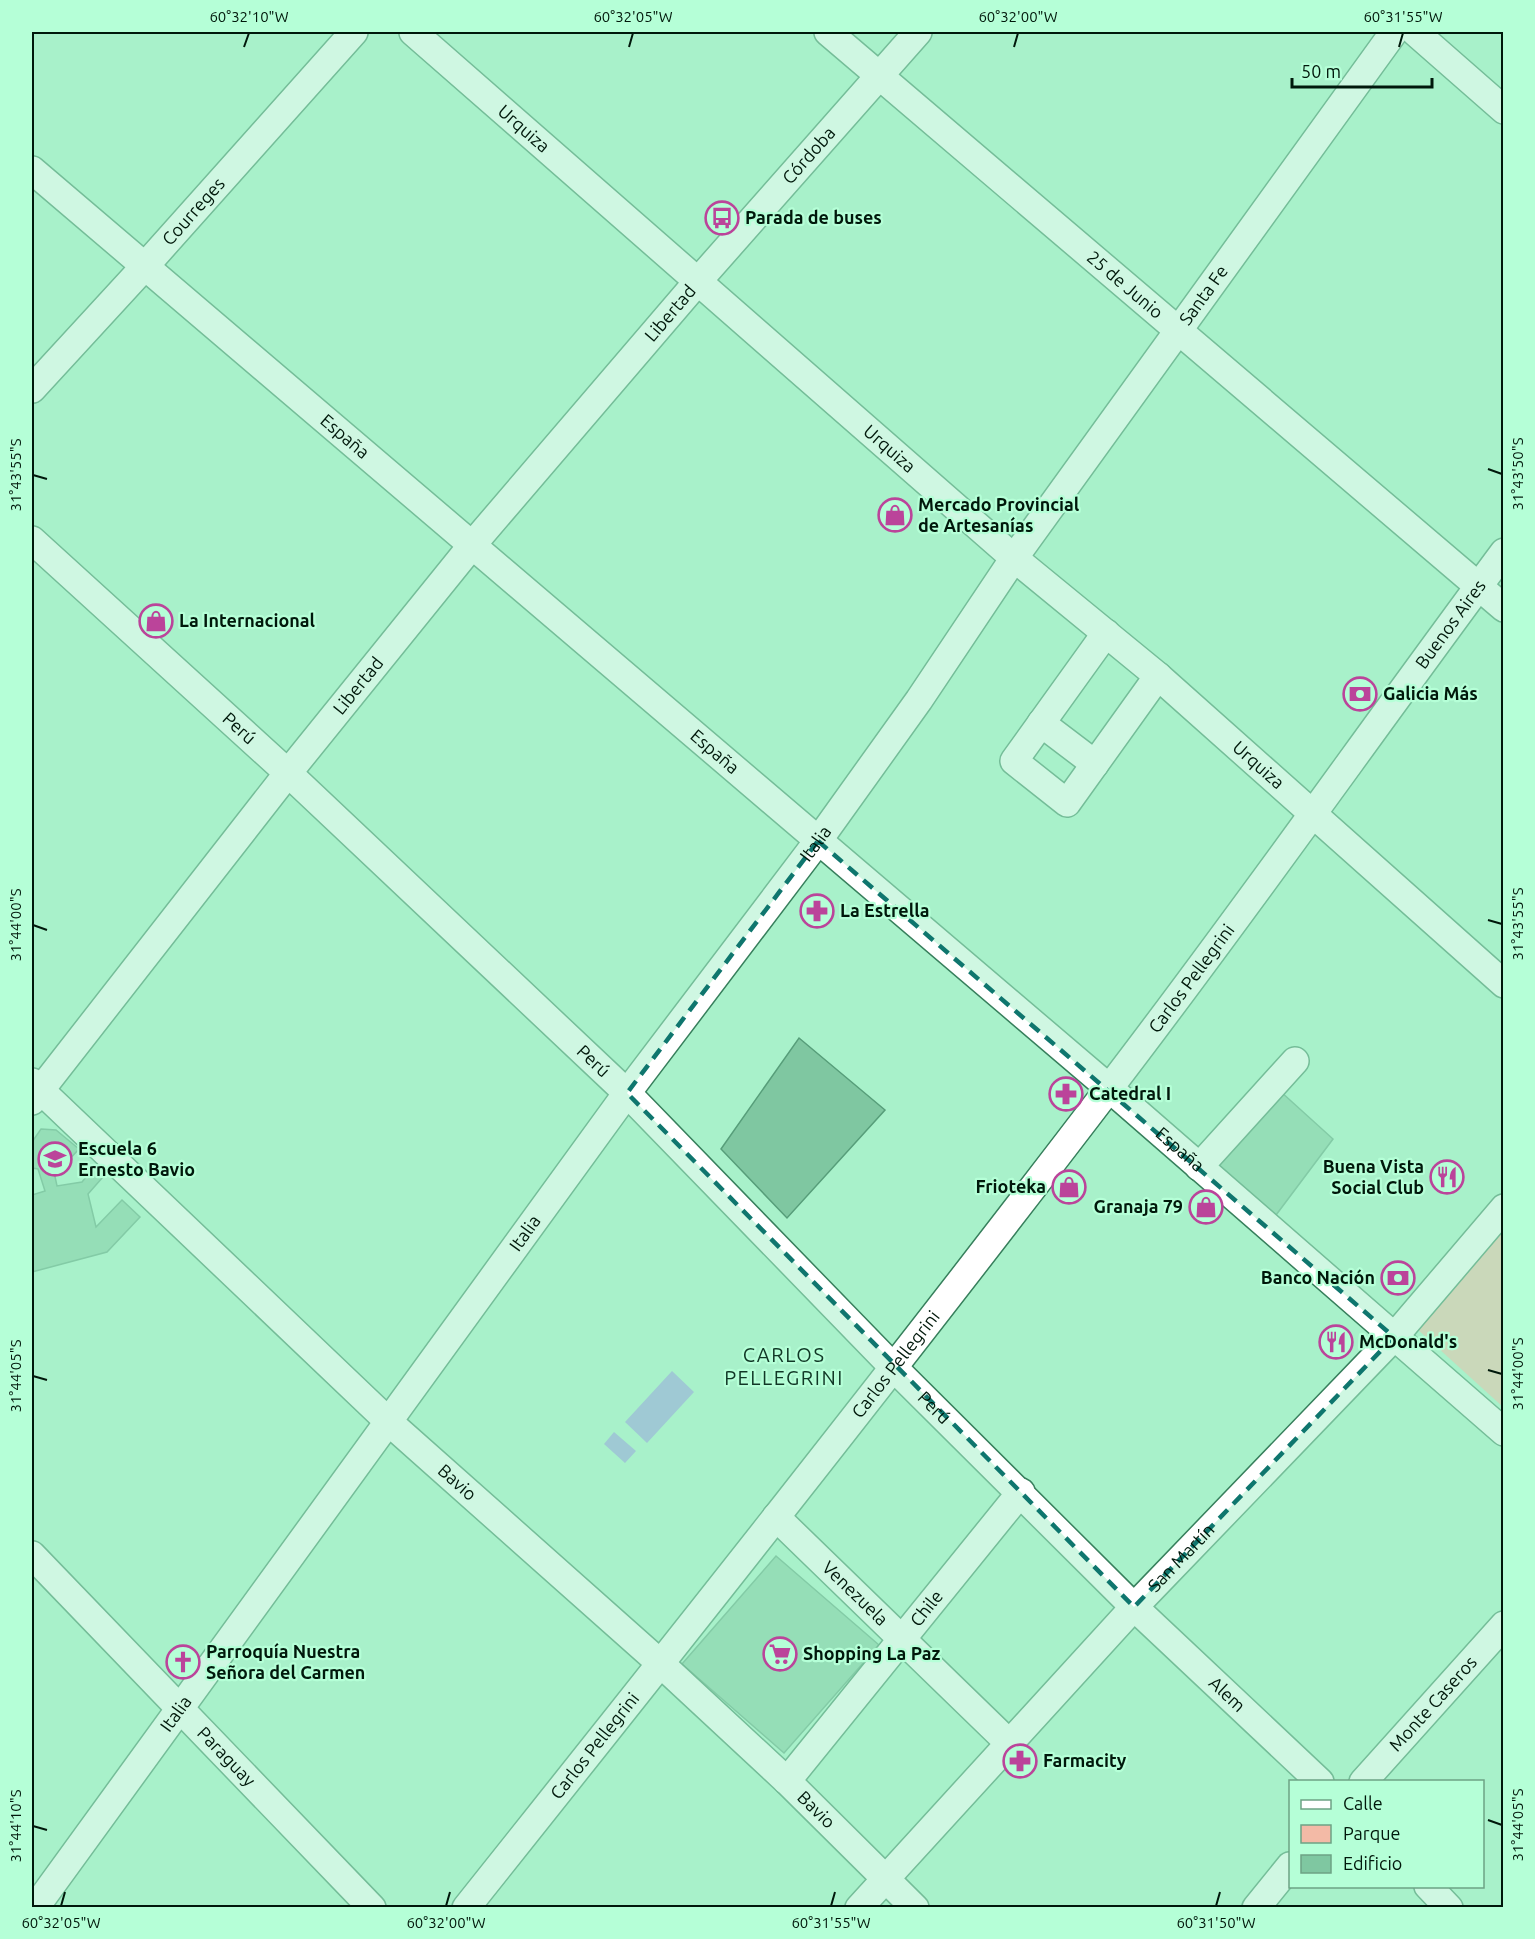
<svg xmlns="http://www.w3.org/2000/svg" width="1535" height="1939" font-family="Ubuntu,sans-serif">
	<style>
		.green { fill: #f3baa6 }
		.water { fill: #959adf }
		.building { fill: #7fc7a1; stroke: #579e7a; stroke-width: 1.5 }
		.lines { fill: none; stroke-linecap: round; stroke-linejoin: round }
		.minor-casing { stroke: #377f5c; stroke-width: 30 }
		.minor { stroke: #fff; stroke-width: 27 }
		.marked { fill: none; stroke: #0f766e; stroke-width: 4.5; stroke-dasharray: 12 8; stroke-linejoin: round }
		.ticks { fill: none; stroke: #00180b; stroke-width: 2 }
		.labels { text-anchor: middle; stroke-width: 4.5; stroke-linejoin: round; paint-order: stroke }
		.street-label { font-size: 18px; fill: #00180b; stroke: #b5ffd7 }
		.poi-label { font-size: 18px; font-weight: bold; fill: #00180b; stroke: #b5ffd7; text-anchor: start }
		.neighbourhood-label { font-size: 20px; letter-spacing: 1.5px; fill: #113726; stroke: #b5ffd7 }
		.neatline { fill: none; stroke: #00180b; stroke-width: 2 }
		.ticks-label { font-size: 15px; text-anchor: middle; fill: #00180b }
	</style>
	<rect width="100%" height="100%" fill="#a8f1ca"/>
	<path class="green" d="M1503,1230v177l-87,-79z"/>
	<path class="water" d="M672,1371l22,21 -47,51 -22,-21z
		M614,1432l22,19 -11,12 -21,-19z"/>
	<path class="building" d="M799,1038l86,72 -98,108 -66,-69z
		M1280,1091l53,48 -60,80 -56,-56z
		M41,1129l15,1 23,19 -15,16 -11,2 4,19 25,-4 13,-16 8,11 -15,17 8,33 26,-27 18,17 -33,35 -75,20v-77l13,-4 -7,-22 -6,-1v-26z
		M776,1556l103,89 -95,108 -102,-89z"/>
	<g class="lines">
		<defs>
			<g id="minor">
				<path id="s1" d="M413,32l601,526 144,118 346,308"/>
				<path id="s2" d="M828,32l676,576"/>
				<path d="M1415,32l89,78"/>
				<path id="s3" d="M32,170l1077,918 395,344"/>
				<path id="s4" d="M32,389l114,-124 208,-233"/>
				<path id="s5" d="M32,540l256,233 339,320 267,275 240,239 186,175"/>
				<path d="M1106,633l-92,128 53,42 91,-127"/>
				<path d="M1041,723l54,41"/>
				<path id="s6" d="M32,1082l358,341 270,240 127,118 128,127"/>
				<path id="s7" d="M32,1101l256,-328 185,-229 226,-264 219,-248"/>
				<path d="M1199,1167l96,-106"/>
				<path id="s8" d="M776,1517l234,227"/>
				<path id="s9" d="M32,1555l340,353"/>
				<path id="s10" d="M787,1781l234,-289"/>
				<path id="s11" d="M1363,1782l141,-157"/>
				<path d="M1428,1886l21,22"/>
				<path id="s12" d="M35,1908l592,-815 191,-252 101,-141 95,-142 380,-526"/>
				<path id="s13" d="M466,1908c216,-271 431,-542 641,-817 136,-177 264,-360 397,-539"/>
				<path id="s14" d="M859,1908l275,-301 260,-270 110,-129"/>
				<path d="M1256,1908l34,-42"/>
			</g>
		</defs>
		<use href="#minor" class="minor-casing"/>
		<use href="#minor" class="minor"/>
	</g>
	<path d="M0 0H1535V1939H0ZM818,841l576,496 -260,270 -507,-514z" fill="#a8f1ca" fill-opacity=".55" fill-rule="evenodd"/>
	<path class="marked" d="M818,841l576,496 -260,270 -507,-514z"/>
	<path class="ticks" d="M244,47l5,-14M629,47l4,-14M1014,47l4,-14M1399,47l4,-14M1488,469l14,5M33,475l14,4M1488,920l14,4M33,925l14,5M1488,1370l14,4M33,1376l14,4M1488,1820l14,5M33,1826l14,4M61,1906l4,-14M446,1906l4,-14M831,1906l4,-14M1216,1906l4,-14"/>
	<defs>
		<symbol id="bus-ring" viewBox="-11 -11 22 22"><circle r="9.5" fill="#b5ffd7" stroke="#bb449a" stroke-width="1.5"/><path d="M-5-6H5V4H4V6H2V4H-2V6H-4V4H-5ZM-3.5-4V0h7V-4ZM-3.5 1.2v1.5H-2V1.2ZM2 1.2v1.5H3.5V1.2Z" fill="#bb449a"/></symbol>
		<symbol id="shop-ring" viewBox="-11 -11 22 22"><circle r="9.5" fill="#b5ffd7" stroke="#bb449a" stroke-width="1.5"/><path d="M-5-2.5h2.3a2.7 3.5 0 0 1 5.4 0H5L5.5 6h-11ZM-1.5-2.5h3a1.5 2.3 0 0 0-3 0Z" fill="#bb449a"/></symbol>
		<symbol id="bank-ring" viewBox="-11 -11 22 22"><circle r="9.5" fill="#b5ffd7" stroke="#bb449a" stroke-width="1.5"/><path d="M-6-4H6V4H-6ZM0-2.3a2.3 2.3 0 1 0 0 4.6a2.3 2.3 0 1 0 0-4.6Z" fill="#bb449a"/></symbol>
		<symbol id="pharmacy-ring" viewBox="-11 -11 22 22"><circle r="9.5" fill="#b5ffd7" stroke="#bb449a" stroke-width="1.5"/><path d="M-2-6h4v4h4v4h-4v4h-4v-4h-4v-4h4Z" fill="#bb449a"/></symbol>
		<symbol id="school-ring" viewBox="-11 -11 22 22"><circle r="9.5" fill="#b5ffd7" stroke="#bb449a" stroke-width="1.5"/><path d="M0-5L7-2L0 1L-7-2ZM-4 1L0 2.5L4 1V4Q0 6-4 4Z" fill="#bb449a"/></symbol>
		<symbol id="restaurant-ring" viewBox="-11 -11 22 22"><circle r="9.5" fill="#b5ffd7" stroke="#bb449a" stroke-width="1.5"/><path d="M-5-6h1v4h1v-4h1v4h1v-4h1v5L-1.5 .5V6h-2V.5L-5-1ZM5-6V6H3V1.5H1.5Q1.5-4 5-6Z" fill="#bb449a"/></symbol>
		<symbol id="supermarket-ring" viewBox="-11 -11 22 22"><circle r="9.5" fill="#b5ffd7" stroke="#bb449a" stroke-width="1.5"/><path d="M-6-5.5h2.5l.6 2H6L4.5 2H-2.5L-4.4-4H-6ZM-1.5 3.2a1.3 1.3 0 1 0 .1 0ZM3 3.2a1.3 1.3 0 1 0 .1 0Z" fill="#bb449a"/></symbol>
		<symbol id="church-ring" viewBox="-11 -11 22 22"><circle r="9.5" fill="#b5ffd7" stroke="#bb449a" stroke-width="1.5"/><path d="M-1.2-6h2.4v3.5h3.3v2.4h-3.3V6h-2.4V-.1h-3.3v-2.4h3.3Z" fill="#bb449a"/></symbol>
	</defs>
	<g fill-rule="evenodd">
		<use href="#bus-ring" x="703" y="199" width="38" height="38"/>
		<use href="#shop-ring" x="876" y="496" width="38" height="38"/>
		<use href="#shop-ring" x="137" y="602" width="38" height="38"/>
		<use href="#bank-ring" x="1341" y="675" width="38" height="38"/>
		<use href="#pharmacy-ring" x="798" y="892" width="38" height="38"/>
		<use href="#pharmacy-ring" x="1047" y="1075" width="38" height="38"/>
		<use href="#school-ring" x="36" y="1140" width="38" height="38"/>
		<use href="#restaurant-ring" x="1428" y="1158" width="38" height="38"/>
		<use href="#shop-ring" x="1050" y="1168" width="38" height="38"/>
		<use href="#shop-ring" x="1187" y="1188" width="38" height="38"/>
		<use href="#bank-ring" x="1379" y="1259" width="38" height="38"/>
		<use href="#restaurant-ring" x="1317" y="1323" width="38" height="38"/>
		<use href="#supermarket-ring" x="761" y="1635" width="38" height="38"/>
		<use href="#church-ring" x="164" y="1643" width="38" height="38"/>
		<use href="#pharmacy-ring" x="1001" y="1742" width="38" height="38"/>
	</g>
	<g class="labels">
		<g class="street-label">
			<text dy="6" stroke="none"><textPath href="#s1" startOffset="147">Urquiza</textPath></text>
			<text dy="6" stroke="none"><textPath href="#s7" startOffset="1224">Córdoba</textPath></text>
			<text dy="6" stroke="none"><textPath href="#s4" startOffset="240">Courreges</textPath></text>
			<text dy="6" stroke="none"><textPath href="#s2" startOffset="390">25 de Junio</textPath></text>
			<text dy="6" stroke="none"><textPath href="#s12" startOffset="1992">Santa Fe</textPath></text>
			<text dy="6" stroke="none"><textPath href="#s7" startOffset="1014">Libertad</textPath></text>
			<text dy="6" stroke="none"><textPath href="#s3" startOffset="411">España</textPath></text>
			<text dy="6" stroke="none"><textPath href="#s1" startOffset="633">Urquiza</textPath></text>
			<text dy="6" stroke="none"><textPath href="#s13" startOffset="1618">Buenos Aires</textPath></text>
			<text dy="6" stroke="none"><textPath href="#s7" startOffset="528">Libertad</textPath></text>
			<text dy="6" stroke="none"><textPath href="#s5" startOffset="280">Perú</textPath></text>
			<text dy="6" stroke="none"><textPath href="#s3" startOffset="897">España</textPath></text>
			<text dy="6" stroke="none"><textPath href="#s1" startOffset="1119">Urquiza</textPath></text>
			<text dy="6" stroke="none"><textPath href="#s12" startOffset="1320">Italia</textPath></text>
			<text dy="6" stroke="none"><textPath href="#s13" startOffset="1179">Carlos Pellegrini</textPath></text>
			<text dy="6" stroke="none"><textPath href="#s5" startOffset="766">Perú</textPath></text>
			<text dy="6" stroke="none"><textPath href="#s3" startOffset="1509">España</textPath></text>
			<text dy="6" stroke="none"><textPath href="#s12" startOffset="834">Italia</textPath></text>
			<text dy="6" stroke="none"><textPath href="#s13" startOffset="693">Carlos Pellegrini</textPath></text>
			<text dy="6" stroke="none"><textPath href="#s5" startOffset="1252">Perú</textPath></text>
			<text dy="6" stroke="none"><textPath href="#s6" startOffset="584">Bavio</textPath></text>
			<text dy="6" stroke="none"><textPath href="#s14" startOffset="476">San Martín</textPath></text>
			<text dy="6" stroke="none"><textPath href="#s8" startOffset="110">Venezuela</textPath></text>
			<text dy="6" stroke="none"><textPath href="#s10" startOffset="222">Chile</textPath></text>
			<text dy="6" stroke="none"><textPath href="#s5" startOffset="1662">Alem</textPath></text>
			<text dy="6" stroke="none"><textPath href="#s11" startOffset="105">Monte Caseros</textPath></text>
			<text dy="6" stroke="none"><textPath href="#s12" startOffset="240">Italia</textPath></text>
			<text dy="6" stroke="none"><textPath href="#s13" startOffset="207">Carlos Pellegrini</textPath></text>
			<text dy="6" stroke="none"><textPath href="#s9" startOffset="280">Paraguay</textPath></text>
			<text dy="6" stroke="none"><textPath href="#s6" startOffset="1070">Bavio</textPath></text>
		</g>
		<g class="poi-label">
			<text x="745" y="224">Parada de buses</text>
			<text x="918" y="511">Mercado Provincial<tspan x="918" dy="21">de Artesanías</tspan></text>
			<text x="179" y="627">La Internacional</text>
			<text x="1383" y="700">Galicia Más</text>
			<text x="840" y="917">La Estrella</text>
			<text x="1089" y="1100">Catedral I</text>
			<text x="78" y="1155">Escuela 6<tspan x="78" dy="21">Ernesto Bavio</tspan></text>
			<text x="1424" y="1173" text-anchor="end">Buena Vista<tspan x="1424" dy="21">Social Club</tspan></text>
			<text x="1046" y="1193" text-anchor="end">Frioteka</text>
			<text x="1183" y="1213" text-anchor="end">Granaja 79</text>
			<text x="1375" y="1284" text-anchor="end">Banco Nación</text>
			<text x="1359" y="1348">McDonald's</text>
			<text x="206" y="1658">Parroquía Nuestra<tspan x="206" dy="21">Señora del Carmen</tspan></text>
			<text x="803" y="1660">Shopping La Paz</text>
			<text x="1043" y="1767">Farmacity</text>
		</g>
		<g class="neighbourhood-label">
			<text x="784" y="1362">CARLOS<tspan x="784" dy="23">PELLEGRINI</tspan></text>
		</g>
	</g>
	<rect width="1535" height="1939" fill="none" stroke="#b5ffd7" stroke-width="66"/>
	<rect x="1289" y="1780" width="195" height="108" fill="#b5ffd7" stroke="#6da385" stroke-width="1.5"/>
	<rect x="1301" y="1800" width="30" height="9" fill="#ffffff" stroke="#6da385" stroke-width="1.5"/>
	<text x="1343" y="1810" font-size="18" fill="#00180b">Calle</text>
	<rect x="1301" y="1825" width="30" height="18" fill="#f3baa6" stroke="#6da385" stroke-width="1.5"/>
	<text x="1343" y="1840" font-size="18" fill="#00180b">Parque</text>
	<rect x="1301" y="1855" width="30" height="18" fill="#7fc7a1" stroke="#6da385" stroke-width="1.5"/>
	<text x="1343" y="1870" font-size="18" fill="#00180b">Edificio</text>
	<path d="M1292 78v9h140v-9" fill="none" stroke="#00180b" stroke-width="3"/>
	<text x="1301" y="78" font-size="18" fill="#00180b" stroke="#b5ffd7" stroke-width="4.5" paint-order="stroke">50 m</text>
	<rect x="33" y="33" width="1469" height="1873" class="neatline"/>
	<g class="ticks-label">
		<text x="249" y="22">60°32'10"W</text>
		<text x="633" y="22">60°32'05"W</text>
		<text x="1018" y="22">60°32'00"W</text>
		<text x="1403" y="22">60°31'55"W</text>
		<text transform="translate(1518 474) rotate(-90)" y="5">31°43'50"S</text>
		<text transform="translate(16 475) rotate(-90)" y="5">31°43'55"S</text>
		<text transform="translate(1518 924) rotate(-90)" y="5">31°43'55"S</text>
		<text transform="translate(16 925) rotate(-90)" y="5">31°44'00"S</text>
		<text transform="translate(1518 1374) rotate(-90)" y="5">31°44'00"S</text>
		<text transform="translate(16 1376) rotate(-90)" y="5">31°44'05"S</text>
		<text transform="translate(1518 1825) rotate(-90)" y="5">31°44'05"S</text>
		<text transform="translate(16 1826) rotate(-90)" y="5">31°44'10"S</text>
		<text x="61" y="1928">60°32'05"W</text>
		<text x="446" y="1928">60°32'00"W</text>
		<text x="831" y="1928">60°31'55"W</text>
		<text x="1216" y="1928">60°31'50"W</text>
	</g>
</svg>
